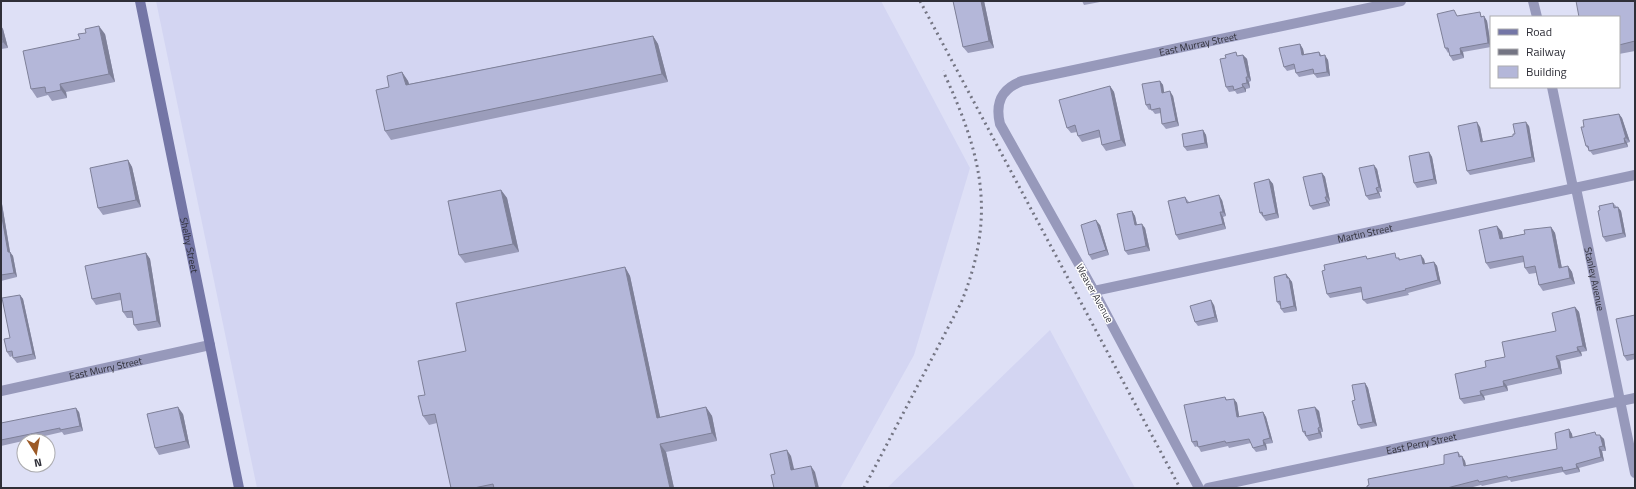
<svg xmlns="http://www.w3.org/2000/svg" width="1636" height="489" font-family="'Titillium Web',sans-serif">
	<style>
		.built { fill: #d3d5f2 }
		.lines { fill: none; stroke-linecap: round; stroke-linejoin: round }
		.street { stroke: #9799bb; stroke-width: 10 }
		.secondary { stroke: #7476a6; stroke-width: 10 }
		.rail { stroke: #747583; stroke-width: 3; stroke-dasharray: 2 4; stroke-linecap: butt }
		.wall { fill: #9b9dbb }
		.shaded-wall { fill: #7e8098 }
		.building { fill: #b4b7d9; stroke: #7e8098 }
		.labels { text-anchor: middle; stroke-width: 3; stroke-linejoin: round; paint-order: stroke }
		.street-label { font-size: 10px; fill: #2f2f38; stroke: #fff }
	</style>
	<rect width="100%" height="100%" fill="#dee0f6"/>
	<path class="built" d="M156,1h725l89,167 -56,187 -74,133h-583z
		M1050,330l85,158h-248z"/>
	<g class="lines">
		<g class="street">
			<path d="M1533,1l4,16"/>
			<path id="s1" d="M1552,87l20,96 5,10 58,280"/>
			<path id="s2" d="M1094,291l541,-116"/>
			<path id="s3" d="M1,391l209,-46"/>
			<path id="s4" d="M1199,488l-105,-197 -94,-167c-5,-21 1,-35 22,-43l379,-80"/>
			<path id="s5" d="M1208,488l427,-90"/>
		</g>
		<path class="secondary" id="s6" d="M140,1l99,487"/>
		<path class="rail" d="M920,1l260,487
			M864,488l97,-185c36,-88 21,-148 -18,-232"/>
	</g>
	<path class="wall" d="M953,1h31l10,47 -26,5 -5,-6z
		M1077,1h23v1l-16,3 -2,-4 -4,1z
		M1635,1v50l-16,3v-37z
		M1457,16h27l3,5 4,26 -28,5 1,6 -11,3 -3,-5 -1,-4 -1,1 -3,-5z
		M1,26l2,3 5,19 -7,1z
		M105,34l10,48 -49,10 1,6 -15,3 -4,-6 -11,3 -6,-9z
		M653,36l5,8 10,38 -277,58 -6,-9 17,-59 6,9 1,3z
		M1300,44l3,5 1,5 15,-2 3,4 6,4 2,16 -13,2 -3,-4 -15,3 -3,-4 -1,-4 -8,2 -3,-4z
		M1243,55l4,4 4,22 -2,1 1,6 -4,1v3l-9,2 -2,-3 -6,1 -3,-5 12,-31z
		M1160,81l3,4 1,8 9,3 6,30 -13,3 -4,-5 -1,-11 -6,1 -4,-5 -2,1 -3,-5z
		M1110,86l4,6 12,54 -20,5 -4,-6 -1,-8 -19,5 -4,-6 -1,-4 -6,1 -4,-5z
		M1619,114l3,4 8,24 -3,1 1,4 -35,8 -7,-9 -2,-19z
		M1529,126l6,36 -65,13 -3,-4 13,-44 3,15 30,-6 2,-2z
		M1203,130l3,5 2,13 -21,3 -3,-4z
		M1429,152l3,5 5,27 -20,4 -3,-5z
		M128,160l4,7 9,40 -38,8 -5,-7z
		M1377,169l5,23h-3l2,6 -12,2 -3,-4z
		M1322,173l3,4 5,24 -1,1 1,4 -17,4 -3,-4z
		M1269,179l4,5 6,34 -13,3 -6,-8z
		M501,190l6,8 12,54 -54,11 -6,-8z
		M1185,197l4,5 33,-2 4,16 -3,1 3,12 -47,11 -3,-5z
		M1,198l9,54 3,4 4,21 -16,4z
		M1613,203l8,8 5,26 -20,5 -3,-5 -3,-27z
		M1132,211l3,5 2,9 8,3 5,23 -22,4 -3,-4z
		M1100,225l9,30 -17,5 -3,-5z
		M1497,226l5,6 1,6 22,-4 26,-7 4,6 7,35 6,-2 4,6 3,12 -32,7 -4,-6 -3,-12 -7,1 -4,-6 -1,-6 -34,7 -4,-6z
		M146,253l4,6 11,68 -23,4 -4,-6 -1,-7h-6l-4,-6 -2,-12 -25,5 -4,-6z
		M1398,258l2,2 24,-1 1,5 9,-2 3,4 4,18 -33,9 1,2 -42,9 -4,-4 -1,-8 -32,6 -3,-4 41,-35z
		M625,267l5,9 30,141 46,-10 6,9 5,25 -51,11 8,36h-223l-14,-65 -8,2 -6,-9 2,-21 41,-44z
		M1286,274l6,8 5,29 -13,2 -3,-4v-3h-1l-3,-4z
		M20,295l3,4 13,60 -19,4 -4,-5v-2l-3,1 -3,-5z
		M1214,305l4,17 -20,4 -3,-4z
		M1575,307l4,5 8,39 -6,1 1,4 -22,5 2,13 -55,12 1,5 -24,5 1,4 -21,4 -4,-5 45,-42 51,-26z
		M1635,315v44l-8,2 -3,-5z
		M1365,383l3,5 9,38 -16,3 -3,-4 -3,-25z
		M1225,397l2,3 7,-1 3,4 2,14 24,-5 3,5 7,26 -7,1 1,6 -11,2 -3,-4 -2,-5 -22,5 -1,-2 -27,6 -3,-6 -3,1 -3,-5z
		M1319,411l4,21h-2l1,6 -13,3 -6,-9z
		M79,412l4,19 -19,4 -2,-3 -61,14v-23z
		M183,414l7,34 -31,7 -4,-7z
		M1569,429l3,5v4l25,-3 7,4 2,12h-4l2,10 -25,7 1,4 -14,3 -3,-3 -52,10 -1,-2 -28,6 -1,-1 -12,3h-102l77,-24 14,-12 7,9 1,5 91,-17z"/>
	<path class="shaded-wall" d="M981,1h3l10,47 -5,-7z
		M1484,16l3,5 4,26 -3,-4z
		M1,26l2,3 5,19 -5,-6 -2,-11z
		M99,26l6,8 10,48 -6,-8z
		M653,36l5,8 10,38 -6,-8z
		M1300,44l3,5 2,10 -3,-4z
		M1460,48l3,4 1,6 -3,-4z
		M1243,55l4,4 4,22 -3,-4z
		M1325,55l3,5 2,16 -3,-4z
		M402,72l6,9 4,12 -6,-8z
		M1246,77l3,5 1,6 -3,-5z
		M1160,81l3,4 2,13 -3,-5z
		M60,84l6,8 1,6 -6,-8z
		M1242,84l4,5v3l-3,-5z
		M1110,86l4,6 12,54 -5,-6z
		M1170,91l3,5 6,30 -3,-5z
		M1619,114l3,4 8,24 -4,-4z
		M1477,122l3,5 4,20 -3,-5z
		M1526,122l3,4 6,36 -3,-5z
		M1203,130l3,5 2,13 -3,-5z
		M1624,138l3,5 1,4 -3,-4z
		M1429,152l3,5 5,27 -3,-5z
		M128,160l4,7 9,40 -5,-7z
		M1374,165l3,4 5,23 -3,-5z
		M1322,173l3,4 5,24 -3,-4z
		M1269,179l4,5 6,34 -3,-5z
		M1376,188l3,4 2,6 -3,-5z
		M501,190l6,8 12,54 -6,-8z
		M1219,195l3,5 4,16 -3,-4z
		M1325,197l4,5 1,4 -3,-4z
		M1,198l9,54 3,4 4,21 -3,-4 -6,-21 -7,-40z
		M1618,207l3,4 5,26 -3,-4z
		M1132,211l3,5 3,14 -3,-5z
		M1220,212l3,5 3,12 -3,-5z
		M1096,220l4,5 9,30 -3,-5z
		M1142,224l3,4 5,23 -4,-5z
		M1497,226l5,6 2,13 -4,-6z
		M1551,227l4,6 8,41 -4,-6z
		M146,253l4,6 11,68 -4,-6z
		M1421,255l3,4 2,9 -3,-4z
		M1434,262l3,4 4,18 -3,-4z
		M1568,266l4,6 3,12 -5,-6z
		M625,267l5,9 32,150 -5,-8z
		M1286,274l6,8 5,29 -3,-5z
		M20,295l3,4 13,60 -3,-5z
		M1211,300l3,5 4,17 -3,-5z
		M1575,307l4,5 8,39 -4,-5z
		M1577,347l4,5 1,4 -4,-5z
		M1556,356l4,5 2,13 -3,-6z
		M1503,381l4,5 1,5 -4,-5z
		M1365,383l3,5 9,38 -4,-4z
		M1480,391l4,5 1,4 -4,-5z
		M1234,399l3,4 3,19 -3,-5z
		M178,407l5,7 7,34 -4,-7z
		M706,407l6,9 5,25 -5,-8z
		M1315,407l4,4 4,21 -3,-5z
		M76,408l3,4 4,19 -3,-5z
		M1263,412l3,5 7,26 -3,-5z
		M1318,428l3,4 1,6 -3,-5z
		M1569,429l3,5 2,9 -4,-5z
		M1600,435l4,4 2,12 -3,-5z
		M1263,440l3,4 1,6 -3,-5z
		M660,444l6,8 8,36h-4z
		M1599,447l3,4 2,10 -3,-4z
		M787,450l4,6 5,21 -5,-7z
		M1462,456l3,5 2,10 -3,-5z
		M1576,464l3,4 1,4 -3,-4z
		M811,466l4,6 4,16h-3z"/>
	<path class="building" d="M953,1h28l8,40 -26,6z
		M1576,1h59v40l-16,4v-28h-40z
		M1454,10l3,6 23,-4 1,5 3,-1 4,27 -28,5 1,6 -11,2 -2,-8h-3l-8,-34z
		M99,26l10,48 -49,10 1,6 -15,3 -1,-6 -14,2 -8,-38 57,-12 -2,-5 8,-1 -1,-4z
		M1,31l2,11h-2z
		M653,36l9,38 -277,57 -9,-41 13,-3 -2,-11 15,-4 4,13z
		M1300,44l2,11 17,-3 1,4 5,-1 2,17 -13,2 -1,-5 -17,4 -2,-9 -10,3 -5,-19z
		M1236,52l1,4 6,-1 5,22h-2l1,6 -5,1 1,3 -9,3 -1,-4 -7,1 -6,-28 6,-1 -1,-3z
		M1160,81l2,12 8,-2 6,30 -14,3 -2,-16 -9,2 -1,-6 -4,1 -4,-21z
		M1110,86l11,54 -19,5 -3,-15 -21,6 -3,-11 -8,3 -8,-28z
		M1619,114l7,24h-2l1,5 -36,8 -1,-5h-2l-5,-19h3l-1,-7z
		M1477,122l4,20 32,-6v-2h2l-2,-10 13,-2 6,35 -65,14 -9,-45z
		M1203,130l2,13 -21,4 -2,-13z
		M1429,152l5,27 -20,4 -5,-27z
		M128,160l8,40 -38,8 -8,-40z
		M1374,165l5,22 -3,1 2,5 -12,3 -7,-28z
		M1322,173l5,24h-2l2,5 -17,4 -7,-29z
		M1269,179l7,34 -13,3 -1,-4 -2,1 -6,-30z
		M501,190l12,54 -54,11 -11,-54z
		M1219,195l4,17h-3l3,12 -47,11 -8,-34 17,-4 2,6z
		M1613,203l1,5 4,-1 5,26 -20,4 -5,-26 2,-1 -1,-4z
		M1132,211l3,14 7,-1 4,22 -21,5 -8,-37z
		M1,212l7,40h2l4,21 -13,2z
		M1096,220l10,30 -17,5 -8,-30z
		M1497,226l3,13 25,-5 -1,-4 27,-3 8,41 9,-2 2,12 -31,7 -4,-19 -10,2 -2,-12 -37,7 -7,-33z
		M146,253l11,68 -23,4 -2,-14 -9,1 -3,-19 -28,6 -7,-33z
		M1395,253l1,5h3v2l22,-5 2,9 11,-2 4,18 -33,9 1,1 -43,10 -2,-13 -34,7 -5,-23 3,-1 -1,-5 42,-9 1,3z
		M625,267l32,151 49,-11 6,26 -52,11 10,44h-176l-1,-4 -19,4h-23l-16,-74 -12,2 -5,-20 7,-1 -7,-34 48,-10 -10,-48z
		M1286,274l1,4h2l5,28 -13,3 -1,-8 -3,1 -3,-25z
		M20,295l13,59 -20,4 -1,-7 -5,1 -3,-13 6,-1 -8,-40z
		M1211,300l4,17 -20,5 -5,-16z
		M1575,307l8,39 -6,1 1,4 -22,5 3,12 -56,13 1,5 -24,5 1,4 -21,4 -5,-25 31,-7 -1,-6 20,-4 -3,-15 54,-11 -4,-18z
		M1635,315v39l-11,2 -8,-37z
		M1365,383l8,39 -15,3 -6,-24 3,-1 -3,-15z
		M1225,397l1,3 8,-1 3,18 26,-5 7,26 -7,2 1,5 -11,3 -4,-9 -23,4 -1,-2 -27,6 -1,-6 -5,1 -8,-37z
		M178,407l8,34 -31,7 -8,-34z
		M1315,407l5,20 -2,1 1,5 -13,3 -1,-5 -2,1 -5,-22z
		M76,408l4,18 -20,4v-2l-59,12v-17z
		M1569,429l1,9 25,-6 1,3h4l3,11 -4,1 2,10 -25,7 1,4 -14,3 -1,-4 -54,11 -1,-2 -28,6 -1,-2 -31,8h-80v-2l2,-1 -1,-6 76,-15v-9l14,-3 1,5 3,-1 2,10 93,-17 -2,-16z
		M787,450l4,20 20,-4 5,22h-42l-3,-13 4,-1 -5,-20z"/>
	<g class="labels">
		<g class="street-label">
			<text dy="4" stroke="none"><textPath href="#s4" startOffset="649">East Murray Street</textPath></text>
			<text dy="4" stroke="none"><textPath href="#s2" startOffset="277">Martin Street</textPath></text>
			<text dy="4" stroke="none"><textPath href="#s6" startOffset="249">Shelby Street</textPath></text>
			<text dy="4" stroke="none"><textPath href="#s1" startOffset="197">Stanley Avenue</textPath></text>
			<text transform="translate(1095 293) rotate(61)" y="4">Weaver Avenue</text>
			<text dy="4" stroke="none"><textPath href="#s3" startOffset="107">East Murry Street</textPath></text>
			<text dy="4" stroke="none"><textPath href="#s5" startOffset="218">East Perry Street</textPath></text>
		</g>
	</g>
	<rect width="1636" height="489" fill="none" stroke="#2f2f38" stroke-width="4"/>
	<rect x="1490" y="16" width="130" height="72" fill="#ffffff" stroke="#acacaf"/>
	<rect x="1498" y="29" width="20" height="6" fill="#7476a6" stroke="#acacaf"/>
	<text x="1526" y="36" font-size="12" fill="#2f2f38">Road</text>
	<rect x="1498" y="49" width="20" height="6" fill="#747583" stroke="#acacaf"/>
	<text x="1526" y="56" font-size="12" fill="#2f2f38">Railway</text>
	<rect x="1498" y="66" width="20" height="12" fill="#b4b7d9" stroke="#acacaf"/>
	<text x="1526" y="76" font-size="12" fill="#2f2f38">Building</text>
	<g transform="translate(36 453) rotate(169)"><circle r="19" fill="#ffffff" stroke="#acacaf"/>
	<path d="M0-3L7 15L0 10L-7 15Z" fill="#9c5a27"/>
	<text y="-6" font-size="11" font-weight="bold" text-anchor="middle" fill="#2f2f38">N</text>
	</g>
</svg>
